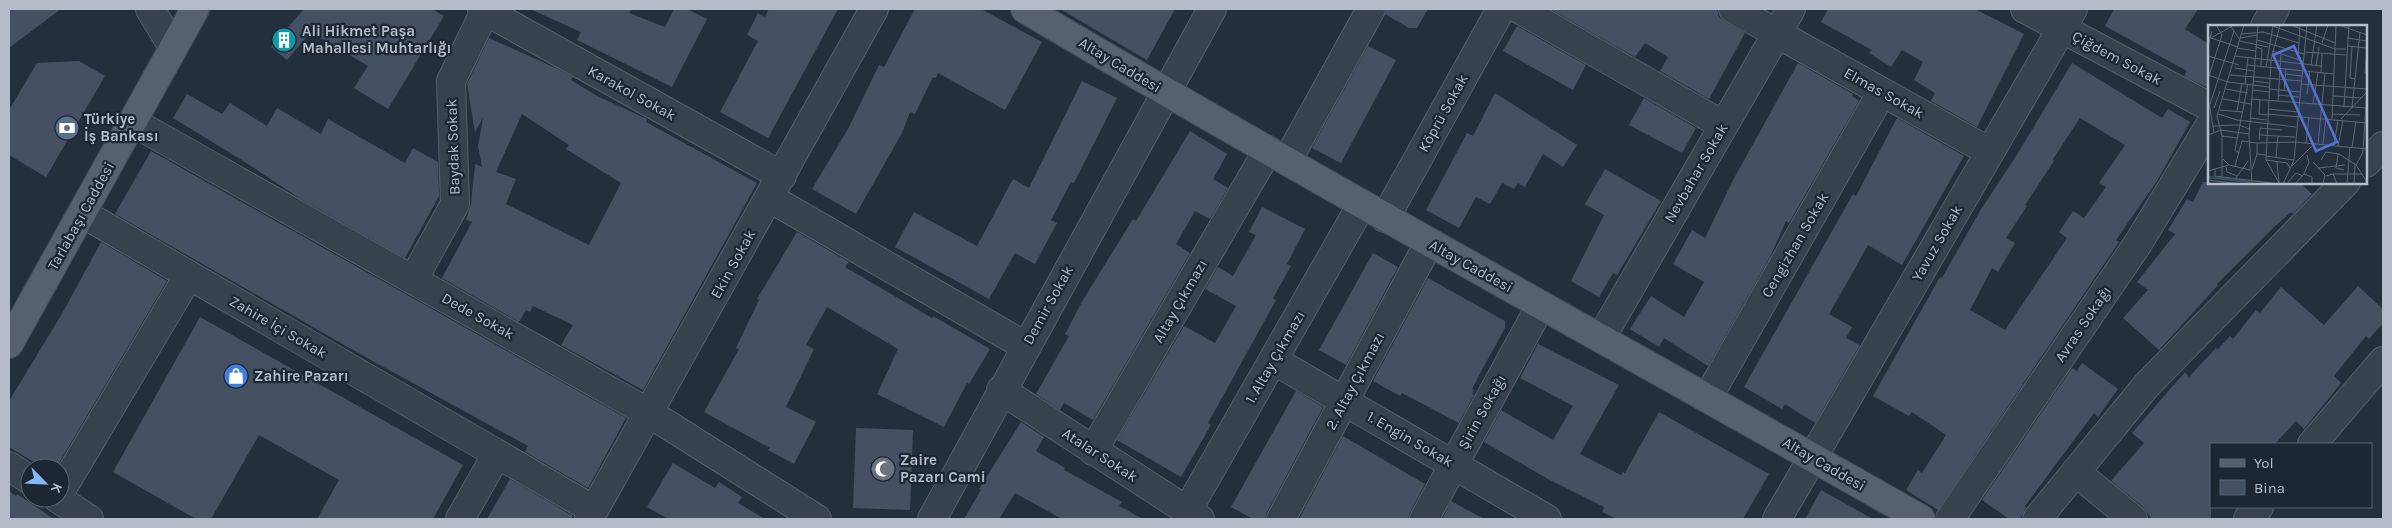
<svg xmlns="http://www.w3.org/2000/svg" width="2392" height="528" font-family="Karla,sans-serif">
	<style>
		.building { fill: #455162; fill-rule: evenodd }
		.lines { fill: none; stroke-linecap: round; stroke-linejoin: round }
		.minor-casing { stroke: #565f6c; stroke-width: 30 }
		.major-casing { stroke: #414a57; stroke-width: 30 }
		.minor { stroke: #38414e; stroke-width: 28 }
		.major { stroke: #56606e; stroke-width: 28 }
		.labels { text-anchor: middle; stroke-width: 4.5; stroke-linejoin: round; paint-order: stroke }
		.poi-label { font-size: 15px; font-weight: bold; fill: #b4bcc9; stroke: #1d2633; text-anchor: start }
		.street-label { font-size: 15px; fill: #b4bcc9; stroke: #1d2633 }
		.inset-river { fill: none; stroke: #394c67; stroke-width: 2.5 }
		.inset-road { fill: none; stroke: #5e6776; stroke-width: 1 }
		.view { fill: #5274d3; fill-opacity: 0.15; stroke: #5274d3; stroke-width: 2.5 }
		.inset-edge { fill: none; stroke: #b4bcc9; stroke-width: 2.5 }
	</style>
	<rect width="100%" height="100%" fill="#242f3e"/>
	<path class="building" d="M9,9h52l-52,39z
		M304,9h128l12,7 -56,93 -34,-21 14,-22 -57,-34 -24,28 -16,-13z
		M530,9h101l-2,4 36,14 9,-18h13l20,10 -35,68 -95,-47 4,-8z
		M769,9h69l-70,129 -48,-26 38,-71 -11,-6 11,-22 7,4z
		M915,9h66l61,33 -37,68 -67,-37 -2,5 -3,-1 -18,37 -5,-2 -8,21 -46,81 -44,-25 36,-60 31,-64 5,2z
		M1060,9h115l-28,51z
		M1387,9h41l-11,19h-8l-24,-14z
		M1550,9h167l2,8 6,5 20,11 -36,66 -49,-28 8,-14 -23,-14 -10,14z
		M1828,9h147l49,25 -47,93 -46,-26 4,-8 -21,-13 9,-18 -21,-12 -11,17 -22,-14 3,-3 -51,-28z
		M2114,9h84l-13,20 25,16v44l-26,-13 3,-5 -82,-45z
		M1517,26l69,39 -13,25 -70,-39z
		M489,38l69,31 15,8 -2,3 26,16 50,23 -1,3 111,61 -114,207 -82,-45 12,-20 -40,-19 -3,6 -4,-2 -7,12 -77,-44 30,-56 -6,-2 5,-16 4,-40 7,3 -4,-21 5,-28 -8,14 -8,-48zM522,114l47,31 -3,4 55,34 -32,62 -83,-41 10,-25 -20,-7z
		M1368,46l28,14 -55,103 -29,-15z
		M79,61l26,15 -59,101 -37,-22v-45l28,-47z
		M1798,63l55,31 -1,2 7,5 -70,122 -3,-2 -16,36 -62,109 -44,-28 -5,9 -29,-18 21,-33 33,21 20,-35 -31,-18 19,-34 13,8 27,-56z
		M2072,63l90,55 6,-9 22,13 -33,59 -41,59 3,2 -181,268 -32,-20 12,-20 4,3 24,-38 -34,-23 -3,4 -36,-20 67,-119 2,1 38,-67 38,-58zM2080,118l45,27 -26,38 7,4 -22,31 -11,-7 -14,21 8,6 -62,92 -35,-20 22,-42 6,4 17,-29 -9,-5 21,-32 -2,-1 29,-44 -1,-2z
		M1082,81l35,17 -43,85 -3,-1 -20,38 6,3 -22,41 -20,-11 -26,46 -94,-52 19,-35 63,34 36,-67 16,9z
		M1495,93l82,52 -14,22 -20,-13 -18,33 -7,-4 -4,6 -12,-6 -12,21 -14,-7 -17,31 -33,-18 41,-77 6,3z
		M187,94l35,20 8,-11 37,23 10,-18 44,26 7,-15 77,44 8,-15 25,14 1,34 -34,62 -106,-60 -54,-36 -72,-44z
		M1644,98l52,30 -14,25 -53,-28z
		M1897,118l67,38 -62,109 -34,-20 -15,27 -24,42 23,13 -6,11 14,7 -45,78 -30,-19 -3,5 -38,-22 109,-193 3,2z
		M1190,131l37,23 -14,25 15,9 -18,31 -15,-8 -19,33 14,9 -97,167 -29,-17 -4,7 -24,-16 33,-58 -4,-2 18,-34 50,-81 3,2z
		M151,151l475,267 -38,70 -63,-36 3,-6 -159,-87 -254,-145z
		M1605,169l56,32 -44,74 -4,-2 -14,24 -28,-16 33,-66 -19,-11z
		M2203,182h96l13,12 -19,20 -2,-2 -17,15 -57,57 1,1 -59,65 -36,-32 25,-28 -11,-8 38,-48 -7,-4 19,-31 6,3z
		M1262,207l43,22 -18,35 4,2 -18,32 3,2 -68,123 3,2 -30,52 -64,-37 67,-114 31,17 21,-37 -31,-17 13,-22 15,9 23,-41 -7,-3z
		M797,232l52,30 -4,5 87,51 1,-2 57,33 -21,35 -2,-1 -23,44 -67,-33 21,-45 -71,-42 -21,38 8,4 -28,58 30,15 -22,42 -26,-14 2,-2 -66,-36 35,-63 -3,-1 23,-48 -2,-1z
		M101,242l66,39 -111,187h-12l-35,-21v-46l54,-89z
		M1373,253l25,14 -52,98 -27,-15z
		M1428,278l77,43v7l-22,40 -11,21 2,1 -2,4 2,1 -15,28 -57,-30 -2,3 -27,-15z
		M2358,286l25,23v14l-14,16 -3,-3 -32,40 7,7 -37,46 -8,-8 -21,23h-64v75h-59l-9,-12 -32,-26 33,-38 -12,-10 53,-61 4,5 27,-29 1,2 13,-14 3,3 23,-29 4,3 21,-26 43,38z
		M200,317l263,148 -30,54h-116l22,-39 -80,-45 -48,84h-15l-83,-47z
		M1538,344l81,41 -39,69 41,21 2,-3 2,1 34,-61 110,62 -26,45h-126l-15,-7 2,-5 -56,-28 -64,-37 17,-32 52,30 20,-34 -53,-28z
		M2082,363l36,26 -20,28 -4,-4 -69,93 1,1 -6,12h-11l-27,-19 90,-132 5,3z
		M1296,391l27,16 -56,105 -2,7h-12l-22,-12z
		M1021,422l23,15 -8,14 29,17 -1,2 58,32 -3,4 24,13h-81l-47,-26 -16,26h-35l17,-29 -2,-1z
		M856,428l57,2 -3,80 -57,-2z
		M1343,436l82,48 -15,28 -2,7h-109z
		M673,463l42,25 4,-6 23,15 -4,6 27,16h-97l-21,-12z
		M510,479l63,37 -2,3h-84z
		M1821,490l52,29h-68z
		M9,491l7,5 1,-2 37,25h-45z
		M1451,501l33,18h-42z"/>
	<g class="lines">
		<defs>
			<path id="minor" d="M150,9l23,38
				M482,9l300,167
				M1519,9l204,116
				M1733,9l257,143
				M2025,9l185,98
				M2265,26l10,-17
				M133,122l516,291 168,106
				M1287,161l84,-152
				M2366,163l17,-17
				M770,198l255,148
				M82,213l512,297
				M1385,218l116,-209
				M413,280l42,-76 -4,-123 34,-70
				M1601,338l190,-329
				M1273,360l274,159
				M1001,390l199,129
				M1708,397l174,-305
				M2312,444l71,-83
				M1093,451l175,-301
				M9,466l21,14
				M2076,472l57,47
				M60,492l129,-217
				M57,498l32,21
				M1187,511l175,-307
				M460,519l37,-65
				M589,519l285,-510
				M932,519l280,-510
				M1281,519l148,-276
				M1424,519l117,-214
				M1777,519l296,-510
				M1950,519l187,-274 73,-120
				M2037,519l109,-133 200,-204
				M2248,519l11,-12"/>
			<path id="major" d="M1025,9c295,175 597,340 896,510
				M9,344l186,-335"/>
		</defs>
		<use href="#minor" class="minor-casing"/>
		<use href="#major" class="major-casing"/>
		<use href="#minor" class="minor"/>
		<use href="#major" class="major"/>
	</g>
	<defs>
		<symbol id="building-disc" viewBox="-11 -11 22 22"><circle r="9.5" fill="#0f9aa8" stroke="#1d2633"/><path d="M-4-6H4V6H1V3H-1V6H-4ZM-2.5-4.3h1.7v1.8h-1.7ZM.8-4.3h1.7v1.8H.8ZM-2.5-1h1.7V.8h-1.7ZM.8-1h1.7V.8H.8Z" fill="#fff"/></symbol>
		<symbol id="bank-disc" viewBox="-11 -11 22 22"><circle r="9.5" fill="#5c6f8a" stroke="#1d2633"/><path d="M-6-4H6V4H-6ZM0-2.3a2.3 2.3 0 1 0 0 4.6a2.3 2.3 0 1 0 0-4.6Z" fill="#fff"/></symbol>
		<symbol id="shop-disc" viewBox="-11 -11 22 22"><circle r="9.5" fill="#3f7fe0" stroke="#1d2633"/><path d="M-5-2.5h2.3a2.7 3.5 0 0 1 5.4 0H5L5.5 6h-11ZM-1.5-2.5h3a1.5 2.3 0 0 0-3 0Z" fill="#fff"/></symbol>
		<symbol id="mosque-disc" viewBox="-11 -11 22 22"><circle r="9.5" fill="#6b7280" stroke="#1d2633"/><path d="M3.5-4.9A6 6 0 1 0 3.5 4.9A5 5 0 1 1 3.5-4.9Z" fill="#fff"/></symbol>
	</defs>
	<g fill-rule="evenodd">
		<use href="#building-disc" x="270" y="26" width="28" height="28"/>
		<use href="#bank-disc" x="53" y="114" width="28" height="28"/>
		<use href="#shop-disc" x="222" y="362" width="28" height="28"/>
		<use href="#mosque-disc" x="869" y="455" width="28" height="28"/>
	</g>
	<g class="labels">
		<g class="poi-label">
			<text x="302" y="36">Ali Hikmet Paşa<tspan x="302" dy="17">Mahallesi Muhtarlığı</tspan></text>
			<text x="84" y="124">Türkiye<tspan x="84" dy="17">İş Bankası</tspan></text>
			<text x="254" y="381">Zahire Pazarı</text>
			<text x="900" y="465">Zaire<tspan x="900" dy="17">Pazarı Cami</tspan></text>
		</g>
		<g class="street-label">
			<text transform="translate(2117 58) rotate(28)" y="5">Çiğdem Sokak</text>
			<text transform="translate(1120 65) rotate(31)" y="5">Altay Caddesi</text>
			<text transform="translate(632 93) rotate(29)" y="5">Karakol Sokak</text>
			<text transform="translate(1884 93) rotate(29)" y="5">Elmas Sokak</text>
			<text transform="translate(1443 113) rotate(-61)" y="5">Köprü Sokak</text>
			<text transform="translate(453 147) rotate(-92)" y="5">Baydak Sokak</text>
			<text transform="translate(1696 173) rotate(-60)" y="5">Nevbahar Sokak</text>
			<text transform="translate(81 216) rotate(-61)" y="5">Tarlabaşı Caddesi</text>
			<text transform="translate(1937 243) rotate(-60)" y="5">Yavuz Sokak</text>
			<text transform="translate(1795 245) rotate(-60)" y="5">Cengizhan Sokak</text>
			<text transform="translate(733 264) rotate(-61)" y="5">Ekin Sokak</text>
			<text transform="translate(1471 266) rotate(29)" y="5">Altay Caddesi</text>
			<text transform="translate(1180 301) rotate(-60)" y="5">Altay Çıkmazı</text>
			<text transform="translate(1048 305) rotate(-61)" y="5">Demir Sokak</text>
			<text transform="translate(478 316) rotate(29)" y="5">Dede Sokak</text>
			<text transform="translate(2083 324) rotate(-56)" y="5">Avras Sokağı</text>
			<text transform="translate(278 327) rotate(30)" y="5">Zahire İçi Sokak</text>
			<text transform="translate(1275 357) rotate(-60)" y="5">1. Altay Çıkmazı</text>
			<text transform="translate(1355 381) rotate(-62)" y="5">2. Altay Çıkmazı</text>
			<text transform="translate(1482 412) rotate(-61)" y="5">Şirin Sokağı</text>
			<text transform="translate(1410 439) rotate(30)" y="5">1. Engin Sokak</text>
			<text transform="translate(1100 455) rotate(33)" y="5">Atalar Sokak</text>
			<text transform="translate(1824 464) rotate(30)" y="5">Altay Caddesi</text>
		</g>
	</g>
	<g transform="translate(2208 25)">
		<rect width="159" height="159" fill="#242f3e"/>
		<path class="inset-river" d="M0,152l42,5"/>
		<path class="inset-road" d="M22,0l10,15M62,0l65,24h11M83,0l44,18M131,0l28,10M34,9l21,-2 36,11M0,12l30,10M3,13l23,-13M32,13l17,-3M139,13l20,3M49,15l47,14M31,16l29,6M114,18l6,-18M0,21l4,-15M139,21l20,2M144,21l-2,32 5,1M48,22l6,2 -1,17M29,23l19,3M64,26l31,10M96,27l42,3M0,31l31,9M27,31l86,10M90,35l2,-35M39,40l87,9M103,40l6,-40M108,41l3,-19M58,42l7,-41M27,43l19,3M113,48l1,-19M78,49l15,2M157,49l2,-27M0,50l20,7 41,5M22,50l71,6M0,54l14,-44 -6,-10M45,56l16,2M37,59l3,-27M93,59l66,5M18,64l22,4M61,64l31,3M45,65l16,2M76,66l2,-22M99,69l3,-23M70,70l21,2M125,71l28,2M15,74l28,5M43,74l116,9M52,75l-1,14 8,1M70,76l3,-47M1,78l5,30M2,79l24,-73M105,79l5,-32M136,82l5,-82M144,82l8,-75M6,83l6,-17M60,84l30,3M12,85l23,2M29,86l5,-28M10,89l19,6 59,7M59,89l100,9M124,89l28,1M42,93l17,2M124,94l4,-94M133,94l25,-26M4,101l27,-1 10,4M0,110l13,-5 28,4M52,110l35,2M14,111l15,2M51,115l1,-12 22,2M41,117l8,1v11l9,1M87,117l72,7M49,118l38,-1M98,118l3,-26M110,119l7,-71M115,119l3,-26M126,120l4,-25M130,121l5,-26M144,122l4,-26M31,128l-4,-3 13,-66M130,129l-2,14 8,2M58,131l28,4M68,132l2,-21M15,134l6,6 21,5M58,135l21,3 3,5M113,135l5,-8 13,2 17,11 11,17M69,137l2,21M105,137l12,13 -2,9M148,140l7,-13 4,-62M27,141l7,-25 7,1M84,141l22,-22M18,142l1,5 10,4M110,143l27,-3M7,144v7l64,8M44,144l5,-15M0,146l21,-6M96,149l8,3v7M125,149h29M118,151l7,-2 4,10M14,152v-41l-5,-20 27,-91M28,153l12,-17M0,155l32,4M80,157l8,-9 7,3M71,158l-13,-23 5,-100 9,-35M44,159l-3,-50 9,-109M75,159l11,-24 13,-135M87,159l9,-10 5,-12 -2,-7M139,159l3,-37M146,159l1,-20"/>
		<path class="view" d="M86,21l43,96 -21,9 -43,-96z"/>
		<rect width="159" height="159" class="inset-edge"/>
	</g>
	<rect width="2392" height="528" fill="none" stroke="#b4bcc9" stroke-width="20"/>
	<rect x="2210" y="443" width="162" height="65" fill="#1d2633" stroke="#59626f"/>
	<rect x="2220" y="459" width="25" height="8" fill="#56606e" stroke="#59626f"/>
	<text x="2254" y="468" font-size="15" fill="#b4bcc9">Yol</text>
	<rect x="2220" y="480" width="25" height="15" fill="#455162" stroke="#59626f"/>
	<text x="2254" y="493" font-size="15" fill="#b4bcc9">Bina</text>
	<g transform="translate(45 483) rotate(114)"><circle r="24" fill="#1d2633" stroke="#59626f"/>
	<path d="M0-4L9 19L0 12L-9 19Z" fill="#8ab4f8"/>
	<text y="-8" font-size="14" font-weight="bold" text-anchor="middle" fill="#b4bcc9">K</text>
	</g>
</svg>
